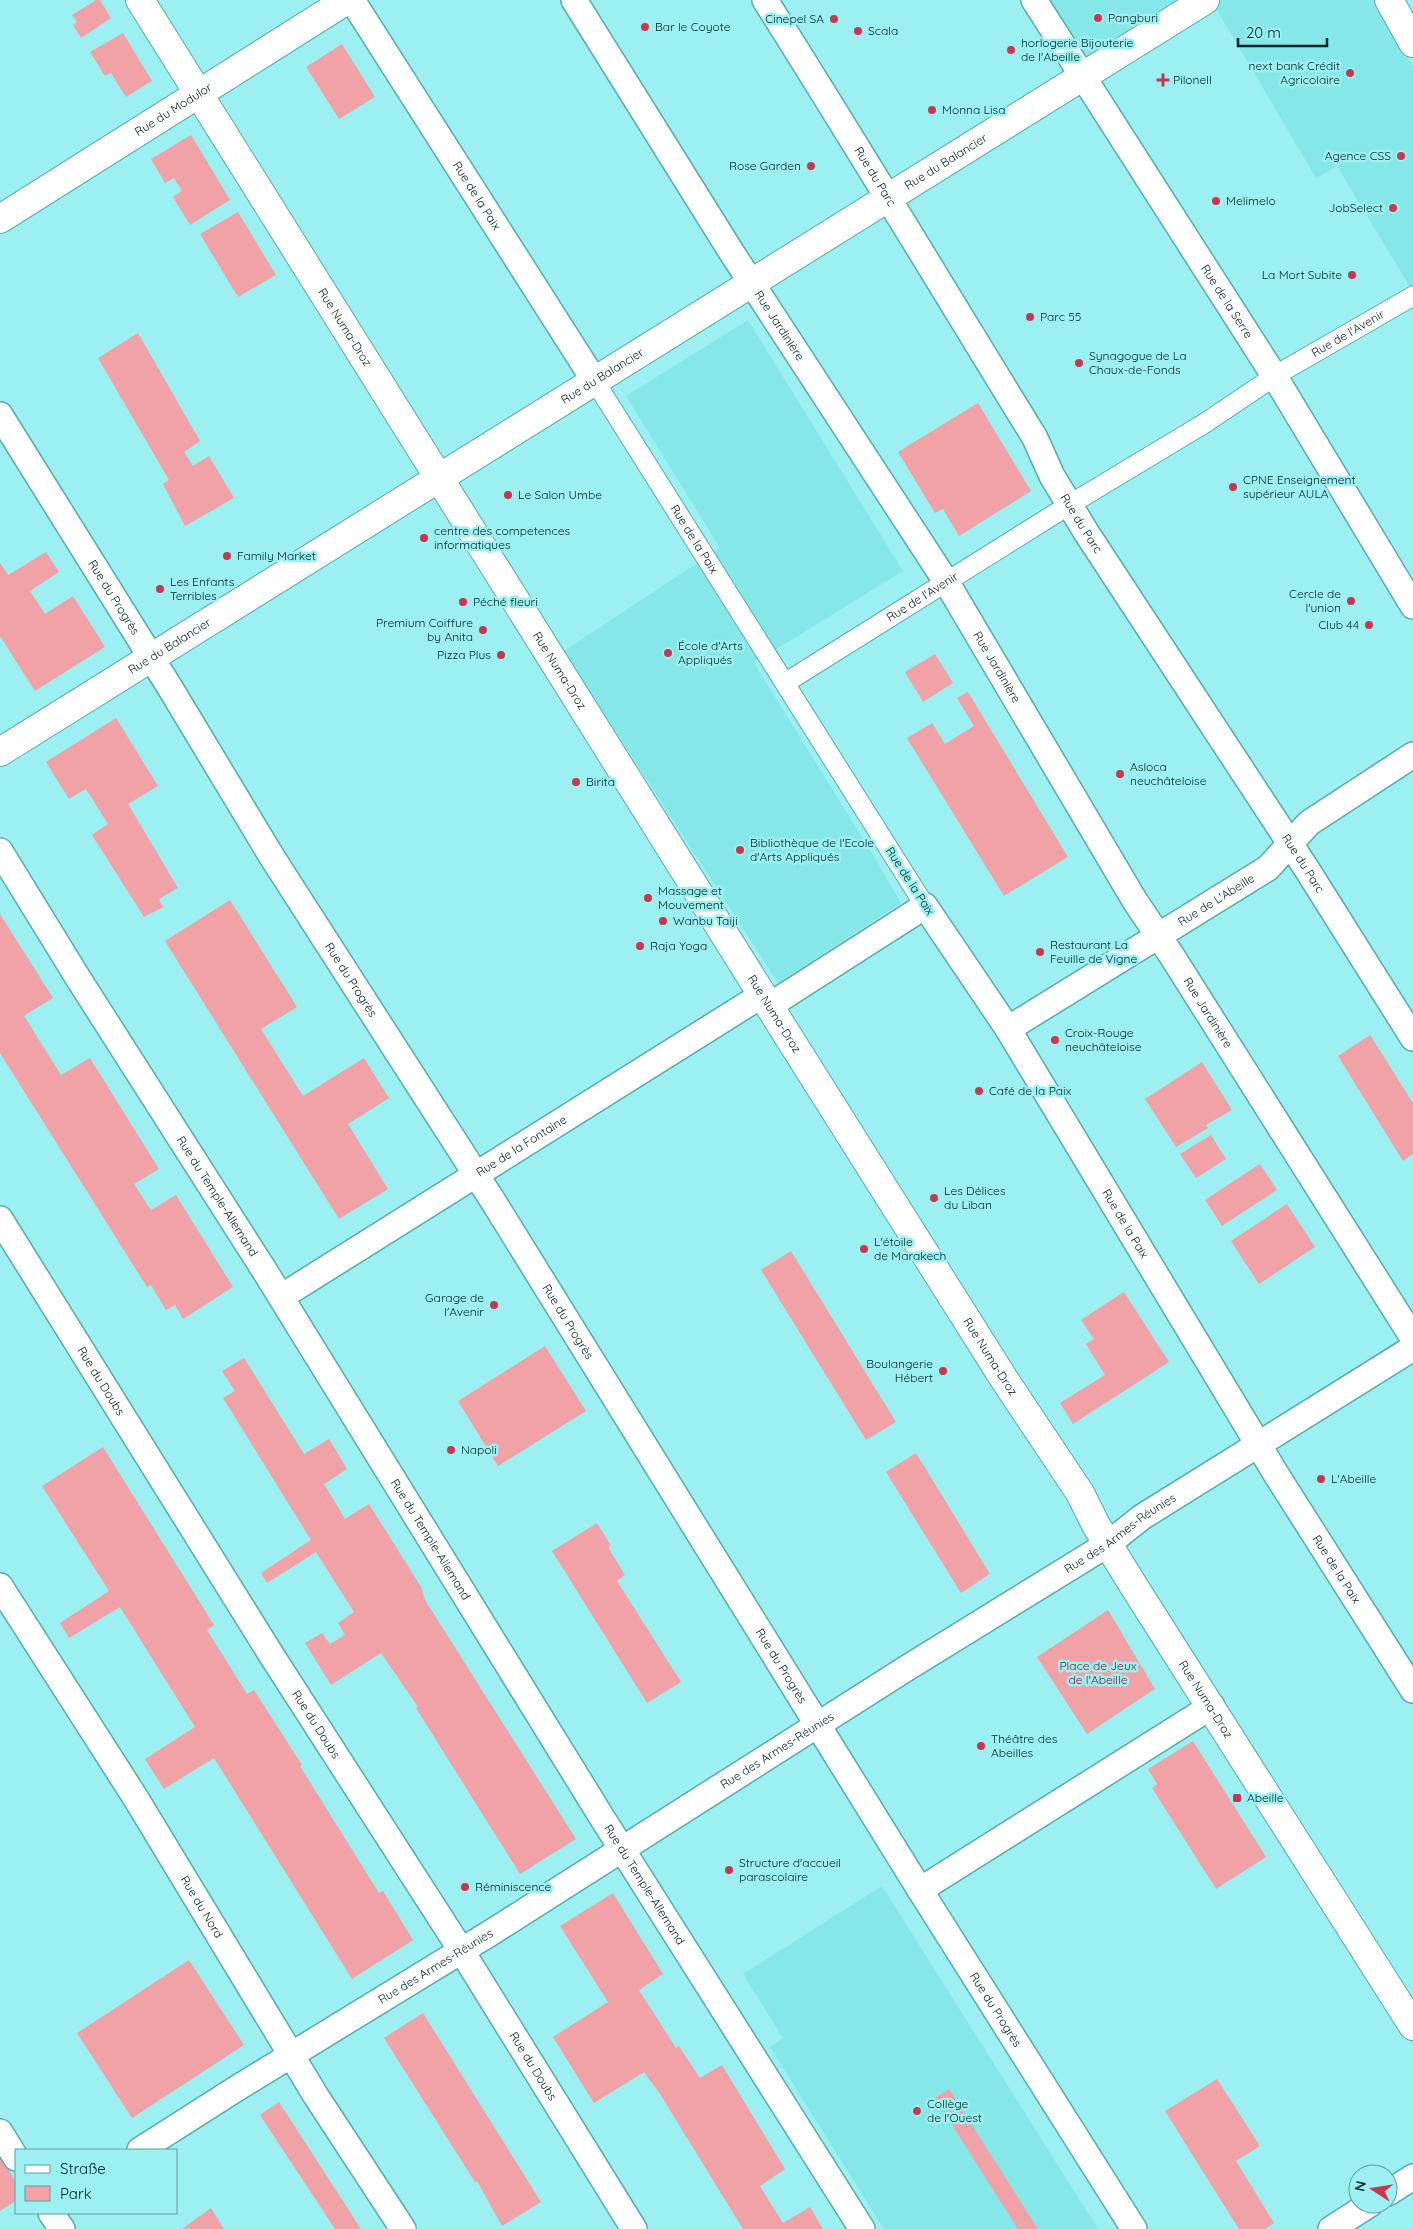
<svg xmlns="http://www.w3.org/2000/svg" width="1413" height="2229" font-family="Quicksand,sans-serif">
	<style>
		.built { fill: #86e7e8 }
		.green { fill: #f1a2a6 }
		.lines { fill: none; stroke-linecap: round; stroke-linejoin: round }
		.pedestrian-casing { stroke: #57abad; stroke-width: 21 }
		.minor-casing { stroke: #57abad; stroke-width: 28 }
		.tertiary-casing { stroke: #57abad; stroke-width: 30 }
		.secondary-casing { stroke: #57abad; stroke-width: 30 }
		.primary-casing { stroke: #57abad; stroke-width: 30 }
		.pedestrian { stroke: #fff; stroke-width: 19 }
		.minor { stroke: #fff; stroke-width: 25 }
		.tertiary { stroke: #fff; stroke-width: 28 }
		.secondary { stroke: #fff; stroke-width: 28 }
		.primary { stroke: #fff; stroke-width: 28 }
		.poi-dot { fill: #c7374e; stroke: #9cf0f1; stroke-width: 2 }
		.labels { text-anchor: middle; stroke-width: 5; stroke-linejoin: round; paint-order: stroke }
		.poi-label { font-size: 12px; fill: #002122; stroke: #9cf0f1; text-anchor: start }
		.street-label { font-size: 12px; fill: #002122; stroke: #9cf0f1 }
		.park-label { font-size: 12px; fill: #80172b; stroke: #9cf0f1 }
	</style>
	<rect width="100%" height="100%" fill="#9cf0f1"/>
	<path class="built" d="M1047,0h131l-95,59z
		M1211,0h166l36,67v225l-76,-126 -21,12z
		M748,320l155,251 -149,92 121,195 26,45 -123,80 -214,-332 156,-103 -94,-152z
		M882,1886l216,343h-214l-114,-182 13,-9 -40,-64z"/>
	<path class="green" d="M96,0h4l11,18 -30,20 -8,-13 4,-3 -5,-7z
		M123,33l29,48 -26,16 -15,-24 -6,3 -15,-24z
		M342,44l33,53 -36,22 -33,-52z
		M191,135l39,65 -40,25 -17,-28 9,-6 -8,-13 -9,5 -14,-24z
		M238,212l38,63 -38,22 -38,-63z
		M138,333l62,108 -16,11 9,14 16,-10 25,42 -49,28 -22,-42 6,-4 -71,-122z
		M978,403l53,88 -72,45 -16,-27 -8,4 -37,-61z
		M46,552l13,20 -29,19 15,23 28,-18 32,51 -70,44 -35,-55v-73l8,12z
		M935,654l18,29 -30,19 -18,-30z
		M968,692l100,165 -64,39 -97,-158 25,-15 13,21 29,-18 -17,-28z
		M116,718l42,68 -30,18 50,84 -19,11 4,8 -19,10 -52,-82 16,-11 -22,-35 -17,10 -23,-37z
		M230,900l67,107 -36,22 42,67 61,-38 25,40 -41,26 40,65 -49,30 -174,-278z
		M0,914l53,84 -29,18 37,59 29,-17 69,111 -25,15 17,26 25,-15 57,92 -50,32 -8,-14 -9,5 -15,-25 -4,2 -147,-234z
		M1370,1035l43,68v51l-10,7 -65,-105z
		M1202,1062l30,48 -26,15 2,3 -32,19 -31,-48z
		M1211,1135l15,24 -30,19 -16,-24z
		M1260,1164l17,26 -55,36 -17,-26z
		M1287,1204l28,43 -56,37 -28,-43z
		M791,1251l105,171 -30,18 -105,-170z
		M1124,1292l45,70 -96,62 -13,-21 45,-28 -19,-31 8,-5 -13,-19z
		M545,1346l41,65 -88,55 -40,-65z
		M244,1358l60,96 25,-15 18,30 -23,15 21,35 24,-15 52,83 4,13 151,239 -56,35 -104,-166 2,-1 -37,-54 -50,32 -26,-42 17,-10 8,11 15,-9 -7,-12 16,-11 -38,-60 -49,31 -6,-10 50,-33 -88,-142 12,-7 -13,-20z
		M103,1447l111,178 -7,5 40,64 7,-4 48,75 -2,1 79,127 4,-2 30,49 -61,39 -138,-221 -50,31 -19,-30 50,-32 -75,-120 -51,31 -9,-15 49,-32 -67,-105z
		M916,1453l74,121 -29,19 -75,-121z
		M597,1523l13,21 -1,5 16,26 -8,6 64,101 -34,21 -95,-152z
		M1108,1610l47,79 -68,45 -50,-77z
		M1193,1741l73,116 -50,32 -64,-101 5,-4 -9,-15z
		M613,1893l50,81 -24,16 37,58 3,-2 21,32 22,-13 63,104 -25,17 23,37 27,-16 13,22h-80l-83,-135 -16,-22 -50,31 -41,-66 55,-35 -48,-76z
		M189,1960l55,85 -112,73 -55,-85z
		M423,2013l118,189 -39,24 -25,-45 -2,1 -91,-144z
		M1217,2079l43,67 -24,15 38,62 -9,6h-26l-74,-118z
		M949,2089l89,140h-20l-83,-131z
		M279,2102l82,127h-26l-75,-114z
		M0,2156l16,26v19l-16,10z
		M211,2208l13,21h-42z"/>
	<g class="lines">
		<defs>
			<g id="pedestrian">
				<path id="s1" d="M1283,371l130,-75"/>
				<path id="s2" d="M594,380l331,526"/>
				<path d="M1079,499l126,-76 61,-41"/>
				<path id="s3" d="M785,683l276,-173"/>
			</g>
			<g id="minor">
				<path id="s4" d="M352,0l242,380"/>
				<path id="s5" d="M574,0l158,253 215,330 188,318 37,55 241,382"/>
				<path id="s6" d="M765,0c92,145 180,292 270,438l17,38 34,56 222,339 105,167"/>
				<path id="s7" d="M1034,0l241,377 138,229"/>
				<path id="s8" d="M0,415l169,271 103,171 221,344 427,689 214,339"/>
				<path id="s9" d="M0,851l78,127 188,295 335,543 261,413"/>
				<path id="s10" d="M769,1006l156,-100 83,123 268,445 137,216"/>
				<path id="s11" d="M1008,1029l260,-161 41,-45 104,-68"/>
				<path id="s12" d="M0,1219l272,437 189,294 173,279"/>
				<path id="s13" d="M281,1297l481,-302"/>
				<path id="s14" d="M0,1586l135,211 181,299 87,133"/>
				<path d="M920,1890l292,-184"/>
				<path d="M0,2132l16,26"/>
				<path id="s15" d="M140,2150l99,-63 253,-155 415,-264 167,-103 34,-21 34,-27 271,-169"/>
				<path d="M1388,2193l25,-16"/>
				<path d="M51,2213l11,16"/>
				<path d="M1331,2229l39,-25"/>
			</g>
			<g id="tertiary">
				<path id="s16" d="M0,219l347,-219"/>
				<path id="s17" d="M0,752l1205,-752"/>
			</g>
			<g id="secondary">
				<path id="s18" d="M140,0l648,1036 216,343 76,114 16,32 39,63 278,438"/>
			</g>
			<path id="primary" d="M1389,0l24,43"/>
		</defs>
		<use href="#pedestrian" class="pedestrian-casing"/>
		<use href="#minor" class="minor-casing"/>
		<use href="#tertiary" class="tertiary-casing"/>
		<use href="#secondary" class="secondary-casing"/>
		<use href="#primary" class="primary-casing"/>
		<use href="#pedestrian" class="pedestrian"/>
		<use href="#minor" class="minor"/>
		<use href="#tertiary" class="tertiary"/>
		<use href="#secondary" class="secondary"/>
		<use href="#primary" class="primary"/>
	</g>
	<g class="poi-dot">
		<circle cx="1098" cy="18" r="5"/>
		<circle cx="834" cy="19" r="5"/>
		<circle cx="645" cy="27" r="5"/>
		<circle cx="858" cy="31" r="5"/>
		<circle cx="1011" cy="50" r="5"/>
		<circle cx="1350" cy="73" r="5"/>
		<path d="M1160.5 72.5h5v5h5v5h-5v5h-5v-5h-5v-5h5z"/>
		<circle cx="932" cy="110" r="5"/>
		<circle cx="1401" cy="156" r="5"/>
		<circle cx="811" cy="166" r="5"/>
		<circle cx="1216" cy="201" r="5"/>
		<circle cx="1393" cy="208" r="5"/>
		<circle cx="1352" cy="275" r="5"/>
		<circle cx="1030" cy="317" r="5"/>
		<circle cx="1079" cy="363" r="5"/>
		<circle cx="1233" cy="487" r="5"/>
		<circle cx="508" cy="495" r="5"/>
		<circle cx="424" cy="538" r="5"/>
		<circle cx="227" cy="556" r="5"/>
		<circle cx="160" cy="589" r="5"/>
		<circle cx="1351" cy="601" r="5"/>
		<circle cx="463" cy="602" r="5"/>
		<circle cx="1369" cy="625" r="5"/>
		<circle cx="483" cy="630" r="5"/>
		<circle cx="668" cy="653" r="5"/>
		<circle cx="501" cy="655" r="5"/>
		<circle cx="1120" cy="774" r="5"/>
		<circle cx="576" cy="782" r="5"/>
		<circle cx="740" cy="850" r="5"/>
		<circle cx="648" cy="898" r="5"/>
		<circle cx="663" cy="921" r="5"/>
		<circle cx="640" cy="946" r="5"/>
		<circle cx="1040" cy="952" r="5"/>
		<circle cx="1055" cy="1040" r="5"/>
		<circle cx="979" cy="1091" r="5"/>
		<circle cx="934" cy="1198" r="5"/>
		<circle cx="864" cy="1249" r="5"/>
		<circle cx="494" cy="1305" r="5"/>
		<circle cx="943" cy="1371" r="5"/>
		<circle cx="451" cy="1450" r="5"/>
		<circle cx="1321" cy="1479" r="5"/>
		<circle cx="981" cy="1746" r="5"/>
		<rect x="1232" y="1793" width="10" height="10" rx="2.5"/>
		<circle cx="729" cy="1870" r="5"/>
		<circle cx="465" cy="1887" r="5"/>
		<circle cx="917" cy="2111" r="5"/>
	</g>
	<g class="labels">
		<g class="poi-label">
			<text x="1108" y="22">Pangburi</text>
			<text x="824" y="23" text-anchor="end">Cinepel SA</text>
			<text x="655" y="31">Bar le Coyote</text>
			<text x="868" y="35">Scala</text>
			<text x="1021" y="47">horlogerie Bijouterie<tspan x="1021" dy="14">de l'Abeille</tspan></text>
			<text x="1340" y="70" text-anchor="end">next bank Crédit<tspan x="1340" dy="14">Agricolaire</tspan></text>
			<text x="1173" y="84">Pilonell</text>
			<text x="942" y="114">Monna Lisa</text>
			<text x="1391" y="160" text-anchor="end">Agence CSS</text>
			<text x="801" y="170" text-anchor="end">Rose Garden</text>
			<text x="1226" y="205">Melimelo</text>
			<text x="1383" y="212" text-anchor="end">JobSelect</text>
			<text x="1342" y="279" text-anchor="end">La Mort Subite</text>
			<text x="1040" y="321">Parc 55</text>
			<text x="1089" y="360">Synagogue de La<tspan x="1089" dy="14">Chaux-de-Fonds</tspan></text>
			<text x="1243" y="484">CPNE Enseignement<tspan x="1243" dy="14">supérieur AULA</tspan></text>
			<text x="518" y="499">Le Salon Umbe</text>
			<text x="434" y="535">centre des competences<tspan x="434" dy="14">informatiques</tspan></text>
			<text x="237" y="560">Family Market</text>
			<text x="170" y="586">Les Enfants<tspan x="170" dy="14">Terribles</tspan></text>
			<text x="1341" y="598" text-anchor="end">Cercle de<tspan x="1341" dy="14">l'union</tspan></text>
			<text x="473" y="606">Péché fleuri</text>
			<text x="473" y="627" text-anchor="end">Premium Coiffure<tspan x="473" dy="14">by Anita</tspan></text>
			<text x="1359" y="629" text-anchor="end">Club 44</text>
			<text x="678" y="650">École d'Arts<tspan x="678" dy="14">Appliqués</tspan></text>
			<text x="491" y="659" text-anchor="end">Pizza Plus</text>
			<text x="1130" y="771">Asloca<tspan x="1130" dy="14">neuchâteloise</tspan></text>
			<text x="586" y="786">Birita</text>
			<text x="750" y="847">Bibliothèque de l'Ecole<tspan x="750" dy="14">d'Arts Appliqués</tspan></text>
			<text x="658" y="895">Massage et<tspan x="658" dy="14">Mouvement</tspan></text>
			<text x="673" y="925">Wanbu Taiji</text>
			<text x="1050" y="949">Restaurant La<tspan x="1050" dy="14">Feuille de Vigne</tspan></text>
			<text x="650" y="950">Raja Yoga</text>
			<text x="1065" y="1037">Croix-Rouge<tspan x="1065" dy="14">neuchâteloise</tspan></text>
			<text x="989" y="1095">Café de la Paix</text>
			<text x="944" y="1195">Les Délices<tspan x="944" dy="14">du Liban</tspan></text>
			<text x="874" y="1246">L'étoile<tspan x="874" dy="14">de Marakech</tspan></text>
			<text x="484" y="1302" text-anchor="end">Garage de<tspan x="484" dy="14">l'Avenir</tspan></text>
			<text x="933" y="1368" text-anchor="end">Boulangerie<tspan x="933" dy="14">Hébert</tspan></text>
			<text x="461" y="1454">Napoli</text>
			<text x="1331" y="1483">L'Abeille</text>
			<text x="991" y="1743">Théâtre des<tspan x="991" dy="14">Abeilles</tspan></text>
			<text x="1247" y="1802">Abeille</text>
			<text x="739" y="1867">Structure d'accueil<tspan x="739" dy="14">parascolaire</tspan></text>
			<text x="475" y="1891">Réminiscence</text>
			<text x="927" y="2108">Collège<tspan x="927" dy="14">de l'Ouest</tspan></text>
		</g>
		<g class="street-label">
			<text dy="4" stroke="none"><textPath href="#s16" startOffset="205">Rue du Modulor</textPath></text>
			<text dy="4" stroke="none"><textPath href="#s17" startOffset="1115">Rue du Balancier</textPath></text>
			<text dy="4" stroke="none"><textPath href="#s6" startOffset="208">Rue du Parc</textPath></text>
			<text dy="4" stroke="none"><textPath href="#s4" startOffset="232">Rue de la Paix</textPath></text>
			<text dy="4" stroke="none"><textPath href="#s7" startOffset="358">Rue de la Serre</textPath></text>
			<text dy="4" stroke="none"><textPath href="#s5" startOffset="385">Rue Jardinière</textPath></text>
			<text dy="4" stroke="none"><textPath href="#s18" startOffset="386">Rue Numa-Droz</textPath></text>
			<text dy="4" stroke="none"><textPath href="#s1" startOffset="75">Rue de l'Avenir</textPath></text>
			<text dy="4" stroke="none"><textPath href="#s17" startOffset="710">Rue du Balancier</textPath></text>
			<text dy="4" stroke="none"><textPath href="#s6" startOffset="612">Rue du Parc</textPath></text>
			<text dy="4" stroke="none"><textPath href="#s2" startOffset="188">Rue de la Paix</textPath></text>
			<text dy="4" stroke="none"><textPath href="#s3" startOffset="162">Rue de l'Avenir</textPath></text>
			<text dy="4" stroke="none"><textPath href="#s8" startOffset="215">Rue du Progrès</textPath></text>
			<text dy="4" stroke="none"><textPath href="#s17" startOffset="200">Rue du Balancier</textPath></text>
			<text dy="4" stroke="none"><textPath href="#s5" startOffset="790">Rue Jardinière</textPath></text>
			<text dy="4" stroke="none"><textPath href="#s18" startOffset="791">Rue Numa-Droz</textPath></text>
			<text dy="4" stroke="none"><textPath href="#s6" startOffset="1018">Rue du Parc</textPath></text>
			<text transform="translate(910 881) rotate(57)" y="4">Rue de la Paix</text>
			<text dy="4" stroke="none"><textPath href="#s11" startOffset="245">Rue de L'Abeille</textPath></text>
			<text dy="4" stroke="none"><textPath href="#s8" startOffset="665">Rue du Progrès</textPath></text>
			<text dy="4" stroke="none"><textPath href="#s5" startOffset="1195">Rue Jardinière</textPath></text>
			<text dy="4" stroke="none"><textPath href="#s18" startOffset="1196">Rue Numa-Droz</textPath></text>
			<text dy="4" stroke="none"><textPath href="#s13" startOffset="284">Rue de la Fontaine</textPath></text>
			<text dy="4" stroke="none"><textPath href="#s9" startOffset="408">Rue du Temple-Allemand</textPath></text>
			<text dy="4" stroke="none"><textPath href="#s10" startOffset="561">Rue de la Paix</textPath></text>
			<text dy="4" stroke="none"><textPath href="#s8" startOffset="1070">Rue du Progrès</textPath></text>
			<text dy="4" stroke="none"><textPath href="#s18" startOffset="1601">Rue Numa-Droz</textPath></text>
			<text dy="4" stroke="none"><textPath href="#s12" startOffset="191">Rue du Doubs</textPath></text>
			<text dy="4" stroke="none"><textPath href="#s15" startOffset="1158">Rue des Armes-Réunies</textPath></text>
			<text dy="4" stroke="none"><textPath href="#s9" startOffset="812">Rue du Temple-Allemand</textPath></text>
			<text dy="4" stroke="none"><textPath href="#s10" startOffset="966">Rue de la Paix</textPath></text>
			<text dy="4" stroke="none"><textPath href="#s8" startOffset="1475">Rue du Progrès</textPath></text>
			<text dy="4" stroke="none"><textPath href="#s18" startOffset="2006">Rue Numa-Droz</textPath></text>
			<text dy="4" stroke="none"><textPath href="#s12" startOffset="596">Rue du Doubs</textPath></text>
			<text dy="4" stroke="none"><textPath href="#s15" startOffset="752">Rue des Armes-Réunies</textPath></text>
			<text dy="4" stroke="none"><textPath href="#s9" startOffset="1218">Rue du Temple-Allemand</textPath></text>
			<text dy="4" stroke="none"><textPath href="#s14" startOffset="379">Rue du Nord</textPath></text>
			<text dy="4" stroke="none"><textPath href="#s15" startOffset="348">Rue des Armes-Réunies</textPath></text>
			<text dy="4" stroke="none"><textPath href="#s8" startOffset="1880">Rue du Progrès</textPath></text>
			<text dy="4" stroke="none"><textPath href="#s12" startOffset="1001">Rue du Doubs</textPath></text>
		</g>
		<g class="park-label">
			<text x="1098" y="1670">Place de Jeux<tspan x="1098" dy="14">de l'Abeille</tspan></text>
		</g>
	</g>
	<rect x="15" y="2149" width="162" height="65" fill="#9cf0f1" stroke="#5e9d9e"/>
	<rect x="25" y="2165" width="25" height="8" fill="#ffffff" stroke="#5e9d9e"/>
	<text x="60" y="2174" font-size="15" fill="#002122">Straße</text>
	<rect x="25" y="2186" width="25" height="15" fill="#f1a2a6" stroke="#5e9d9e"/>
	<text x="60" y="2199" font-size="15" fill="#002122">Park</text>
	<g transform="translate(1373 2189) rotate(282)"><circle r="24" fill="#9cf0f1" stroke="#5e9d9e"/>
	<path d="M0-4L9 19L0 12L-9 19Z" fill="#c7374e"/>
	<text y="-8" font-size="14" font-weight="bold" text-anchor="middle" fill="#002122">N</text>
	</g>
	<path d="M1238 38v8h89v-8" fill="none" stroke="#002122" stroke-width="2.5"/>
	<text x="1246" y="38" font-size="15" fill="#002122" stroke="#9cf0f1" stroke-width="4" paint-order="stroke">20 m</text>
</svg>
